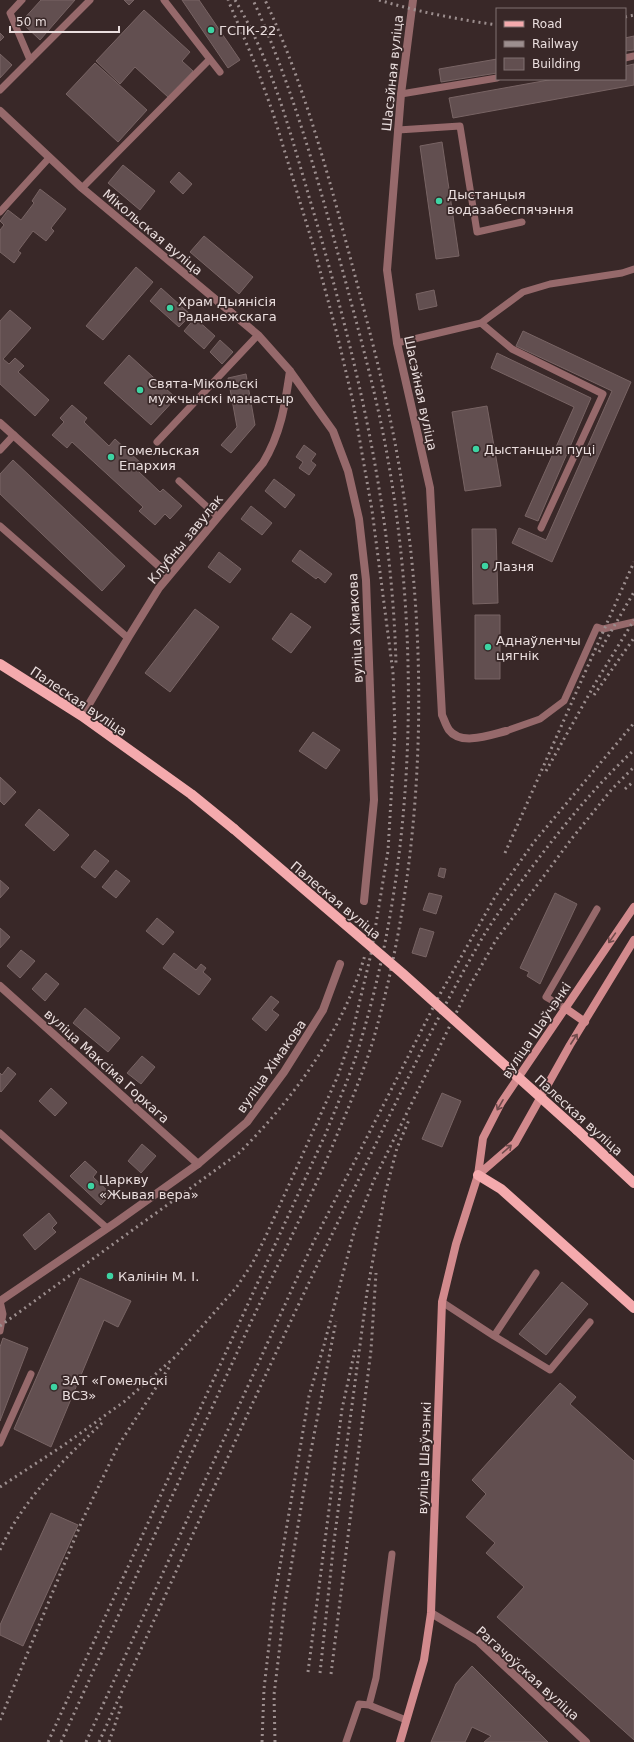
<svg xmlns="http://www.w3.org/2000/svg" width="634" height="1742" font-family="'DejaVu Sans',sans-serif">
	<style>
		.building { fill: #624f50; stroke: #786464 }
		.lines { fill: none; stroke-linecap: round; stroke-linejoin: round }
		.service { stroke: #96696b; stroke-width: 7 }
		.minor { stroke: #96696b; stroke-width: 8 }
		.tertiary { stroke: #96696b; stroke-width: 8 }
		.secondary { stroke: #d28a8d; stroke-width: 8 }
		.primary { stroke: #f4aaad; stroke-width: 10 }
		.rail { stroke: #9c8e8e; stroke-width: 3; stroke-dasharray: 2 4; stroke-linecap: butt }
		.primary-bridge { stroke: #f4aaad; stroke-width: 10 }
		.oneway { stroke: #6f4a4b }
		.poi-dot { fill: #3dd4a3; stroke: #392828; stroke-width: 1.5 }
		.labels { text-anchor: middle; stroke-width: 3.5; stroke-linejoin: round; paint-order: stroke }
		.poi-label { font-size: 13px; fill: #eadede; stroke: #392828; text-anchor: start }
		.street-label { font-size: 13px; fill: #eadede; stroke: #392828 }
	</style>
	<rect width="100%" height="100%" fill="#392828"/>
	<path class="building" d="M41,0h34l-35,40 -19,-18z
		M124,0h10l-5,5z
		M182,0h17l41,60 -12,8z
		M144,10l46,42 -8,9 11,10 -25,26 -33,-30 -15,17 -24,-23z
		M0,33l4,4 -4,4z
		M634,36v14l-9,1v-13z
		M0,54l12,11 -12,13z
		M497,59v14l-56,9 -2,-13z
		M95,63l52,47 -29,32 -52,-48z
		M634,64v21l-181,33 -4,-20 105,-19h71v-13z
		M442,142l17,114 -23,3 -16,-113z
		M123,165l32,26 -15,19 -32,-27z
		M179,172l13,12 -9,10 -13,-12z
		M40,189l26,20 -15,19 3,3 -8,10 -13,-10 -15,20 3,2 -7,10 -14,-11v-22l4,-5 -4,-4 8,-11 13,10 13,-17 -2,-2z
		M204,236l49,41 -14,17 -49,-42z
		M136,267l17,15 -50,58 -17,-14z
		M161,288l30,27 -12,12 -29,-26z
		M434,290l3,16 -18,4 -3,-16z
		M10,310l21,18 -28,31 6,5 6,-6 9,8 -6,6 31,28 -14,16 -35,-32v-63z
		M195,318l20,18 -11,13 -20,-18z
		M523,331l108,51 -79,180 -40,-19 7,-15 27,12 66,-149 -96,-45z
		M220,340l13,12 -11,12 -12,-12z
		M497,353l94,45 -53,123 -13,-5 49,-109 -83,-39z
		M129,355l47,43 -25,27 -47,-42z
		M246,374l9,51 -24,28 -10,-8 16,-18 -9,-49z
		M72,405l15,13 -3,4 25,24 6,-7 28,26 -5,6 22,21 3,-3 19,17 -12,13 -5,-5 -10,11 -16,-14 4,-4 -71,-65 -5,6 -15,-13 12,-13 -4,-4z
		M487,406l14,80 -36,5 -13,-79z
		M304,445l12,9 -5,7 5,4 -7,10 -10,-7 4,-6 -7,-5z
		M13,460l112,106 -23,25 -102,-97v-20z
		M274,479l21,16 -10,13 -20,-17z
		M251,506l21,17 -10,12 -21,-16z
		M472,529h24l2,74 -25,1z
		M300,550l32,24 -7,9 -7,-6 -2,2 -24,-18z
		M219,552l22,17 -11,14 -22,-16z
		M195,609l24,18 -49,65 -25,-19z
		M291,613l20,14 -20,26 -19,-14z
		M475,615h25v64h-25z
		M313,732l27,18 -14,19 -27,-18z
		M0,777l16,15 -12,13 -4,-4z
		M39,809l30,26 -15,16 -29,-26z
		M95,850l14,11 -14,17 -14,-11z
		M440,868l6,1 -2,9 -6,-2z
		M116,870l14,11 -14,17 -14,-11z
		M0,880l9,8 -9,10z
		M429,893l13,3 -6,18 -13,-4z
		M555,893l22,11 -37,80 -13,-8 2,-4 -9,-4z
		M157,918l17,14 -11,13 -17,-14z
		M0,928l10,9 -10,11z
		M420,928l14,4 -8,25 -14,-4z
		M21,950l14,11 -15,17 -13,-12z
		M174,953l22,17 5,-6 5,4 -3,4 8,7 -12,16 -36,-27z
		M46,973l13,11 -14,17 -13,-12z
		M271,996l8,6 -7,8 7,5 -13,16 -14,-12z
		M85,1008l35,30 -12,14 -35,-29z
		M142,1056l13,11 -14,17 -14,-11z
		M8,1067l8,7 -15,18 -1,-1v-18l2,2z
		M51,1088l16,15 -12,13 -16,-15z
		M442,1093l19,8 -19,46 -20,-8z
		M142,1144l14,12 -15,17 -13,-12z
		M85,1161l12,11 -4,5 18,17 -10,11 -31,-29z
		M49,1213l8,10 -5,5 4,4 -21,18 -12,-15z
		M80,1278l51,23 -13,26 -14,-7 -53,127 -37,-18z
		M562,1282l26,22 -42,51 -27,-21z
		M3,1338l25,10 -28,73v-74z
		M560,1383l16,14 -6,7 64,57v279l-137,-123 27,-30 -38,-34 9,-10 -29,-26 20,-23 -14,-14z
		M51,1513l27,12 -55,121 -23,-11v-10z
		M472,1666l76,76h-64l7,-6 -19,-9 -7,15h-34l25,-58z"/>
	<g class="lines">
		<path class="service" d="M22,0l-12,13 20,47
			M164,0l56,72
			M625,58l9,-2
			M0,90l90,-90
			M401,94l96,-16
			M398,130l62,-4 17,106 45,-10
			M82,188l128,-129
			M0,212l49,-54
			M481,323l31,26 91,45 -62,134
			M397,343l84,-20 42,-31 27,-8 72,-11 12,-4
			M157,442l101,-107
			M0,450l14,-15
			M179,481l39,36
			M0,526l128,112
			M506,731l34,-12 24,-18 33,-74 6,2 31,-7
			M565,1008l-19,-11 51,-88
			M0,1133l107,95
			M442,1302l52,34 56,34 40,-48
			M0,1331l3,-17 -3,-13
			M494,1336l42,-63
			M0,1443l31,-69
			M392,1554l-16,124 -7,27 37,15
			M346,1742l13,-38 10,1"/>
		<path class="minor" d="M413,0l-12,94 -14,176 10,73 33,145 12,227c2,4 4,11 7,15 12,16 41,5 57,1
			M0,111l82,77 176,147 32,36 43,60 15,40 11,48 7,61 8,220 -10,101
			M0,423l169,152
			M82,716l46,-78 31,-50 104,-125c18,-30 22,-58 27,-92
			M198,1164l49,-42 37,-50 39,-62 17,-46
			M431,1613l47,28 108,101"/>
		<path class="tertiary" d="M0,986l198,178 -83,59 -115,78"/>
		<path class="secondary" d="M565,1008l20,14
			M478,1175l37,-32 55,-98 64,-105
			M400,1742l24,-82 7,-47 11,-311 14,-58 22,-69 5,-37 18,-35 133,-196"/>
		<path class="primary" d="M0,664l82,52 109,78 43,35
			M577,1130l57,53
			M478,1175l23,14 133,119"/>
		<path class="rail" d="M235,0c37,61 55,132 75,200 45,152 82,305 86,464
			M379,0c39,12 78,19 118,25
			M625,17l9,-2
			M599,652l35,-60
			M594,695l40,-57
			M546,771l50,-89 38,-62
			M625,789l9,-8
			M505,853l129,-291
			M0,1326l239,-173c55,-55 104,-122 126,-198
			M0,1487l64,-42 61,-44 50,-44 61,-69 16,-24 13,-26 72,-160 14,-40 20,-84 17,-103 7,-120 -2,-58 -21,-163 -19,-108 -15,-64 -24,-90 -41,-135 -17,-47 -28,-66
			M0,1550c22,-49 63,-90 102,-127
			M308,1672l34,-263 13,-59
			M320,1673l14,-132 33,-249 18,-98 12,-46 12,-28
			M331,1674l40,-324 5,-77
			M0,1720l82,-199 36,-75 52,-80
			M48,1742l278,-609c12,-31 26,-61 35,-93 55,-184 60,-397 26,-586 -11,-61 -28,-122 -44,-182 -25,-92 -50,-185 -90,-272
			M61,1742c64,-140 126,-280 190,-420 27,-58 56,-116 81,-175 14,-34 29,-68 40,-103 50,-170 58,-365 33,-539 -11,-85 -34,-169 -56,-252 -23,-86 -46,-172 -84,-253
			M86,1742l227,-499 126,-247 56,-99 39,-55 100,-119
			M99,1742c84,-185 166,-371 255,-553 41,-85 83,-173 130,-254 13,-21 28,-41 42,-60 33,-44 68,-88 108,-125
			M109,1742l13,-38
			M262,1742l2,-53 10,-88 35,-205 15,-51 31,-117 19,-48 22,-45 72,-146 28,-49 77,-103 39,-48 22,-22
			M275,1742l-1,-47 11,-92 23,-137 28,-145"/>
		<path class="primary-bridge" d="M234,829l168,144 175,157"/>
	</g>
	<defs><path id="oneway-shaft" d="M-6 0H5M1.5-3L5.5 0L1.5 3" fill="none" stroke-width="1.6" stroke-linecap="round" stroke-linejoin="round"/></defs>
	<g class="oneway">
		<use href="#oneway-shaft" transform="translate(612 938) rotate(125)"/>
		<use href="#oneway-shaft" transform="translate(574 1039) rotate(-57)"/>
		<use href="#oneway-shaft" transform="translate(500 1105) rotate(120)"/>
		<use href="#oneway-shaft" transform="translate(507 1149) rotate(-42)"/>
	</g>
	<g class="poi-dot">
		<circle cx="211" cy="30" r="4"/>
		<circle cx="439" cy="201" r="4"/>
		<circle cx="170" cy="308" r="4"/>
		<circle cx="140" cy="390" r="4"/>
		<circle cx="476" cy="449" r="4"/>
		<circle cx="111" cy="457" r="4"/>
		<circle cx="485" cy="566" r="4"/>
		<circle cx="488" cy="647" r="4"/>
		<circle cx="91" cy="1186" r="4"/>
		<circle cx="110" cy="1276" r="4"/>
		<circle cx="54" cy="1387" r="4"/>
	</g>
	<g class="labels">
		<g class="poi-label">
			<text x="219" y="35">ГСПК-22</text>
			<text x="447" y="199">Дыстанцыя<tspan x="447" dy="15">водазабеспячэння</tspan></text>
			<text x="178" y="306">Храм Дыянісія<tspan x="178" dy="15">Раданежскага</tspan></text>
			<text x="148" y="388">Свята-Мікольскі<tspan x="148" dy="15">мужчынскі манастыр</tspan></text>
			<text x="484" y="454">Дыстанцыя пуці</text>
			<text x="119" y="455">Гомельская<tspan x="119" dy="15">Епархия</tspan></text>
			<text x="493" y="571">Лазня</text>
			<text x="496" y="645">Аднаўленчы<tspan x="496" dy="15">цягнік</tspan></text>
			<text x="99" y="1184">Царкву<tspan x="99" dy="15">«Жывая вера»</tspan></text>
			<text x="118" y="1281">Калінін М. І.</text>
			<text x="62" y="1385">ЗАТ «Гомельскі<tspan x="62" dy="15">ВСЗ»</tspan></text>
		</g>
		<g class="street-label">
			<text transform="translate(392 73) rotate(-84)" y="5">Шасэйная вуліца</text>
			<text transform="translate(153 232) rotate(40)" y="5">Мікольская вуліца</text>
			<text transform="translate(421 393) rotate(78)" y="5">Шасэйная вуліца</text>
			<text transform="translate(185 539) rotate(-51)" y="5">Клубны завулак</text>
			<text transform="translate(355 628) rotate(-93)" y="5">вуліца Хімакова</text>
			<text transform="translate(79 701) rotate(34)" y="5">Палеская вуліца</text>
			<text transform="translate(336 900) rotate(40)" y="5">Палеская вуліца</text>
			<text transform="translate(536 1030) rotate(-56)" y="5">вуліца Шаўчэнкі</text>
			<text transform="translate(107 1066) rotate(42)" y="5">вуліца Максіма Горкага</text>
			<text transform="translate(271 1066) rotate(-55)" y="5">вуліца Хімакова</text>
			<text transform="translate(579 1115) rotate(42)" y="5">Палеская вуліца</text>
			<text transform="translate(424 1458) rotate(-88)" y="5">вуліца Шаўчэнкі</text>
			<text transform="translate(528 1673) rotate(42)" y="5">Рагачоўская вуліца</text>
		</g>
	</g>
	<rect x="496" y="8" width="130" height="72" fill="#392828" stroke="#807171"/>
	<rect x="504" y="21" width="20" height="6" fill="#f4aaad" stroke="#807171"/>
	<text x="532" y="28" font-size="12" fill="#eadede">Road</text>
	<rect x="504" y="41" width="20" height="6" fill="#9c8e8e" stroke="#807171"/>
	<text x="532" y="48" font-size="12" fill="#eadede">Railway</text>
	<rect x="504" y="58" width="20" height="12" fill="#624f50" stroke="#807171"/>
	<text x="532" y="68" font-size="12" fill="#eadede">Building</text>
	<path d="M10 26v6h109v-6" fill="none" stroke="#eadede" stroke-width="2"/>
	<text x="16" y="26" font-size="12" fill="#eadede" stroke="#392828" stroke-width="3" paint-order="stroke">50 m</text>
</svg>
